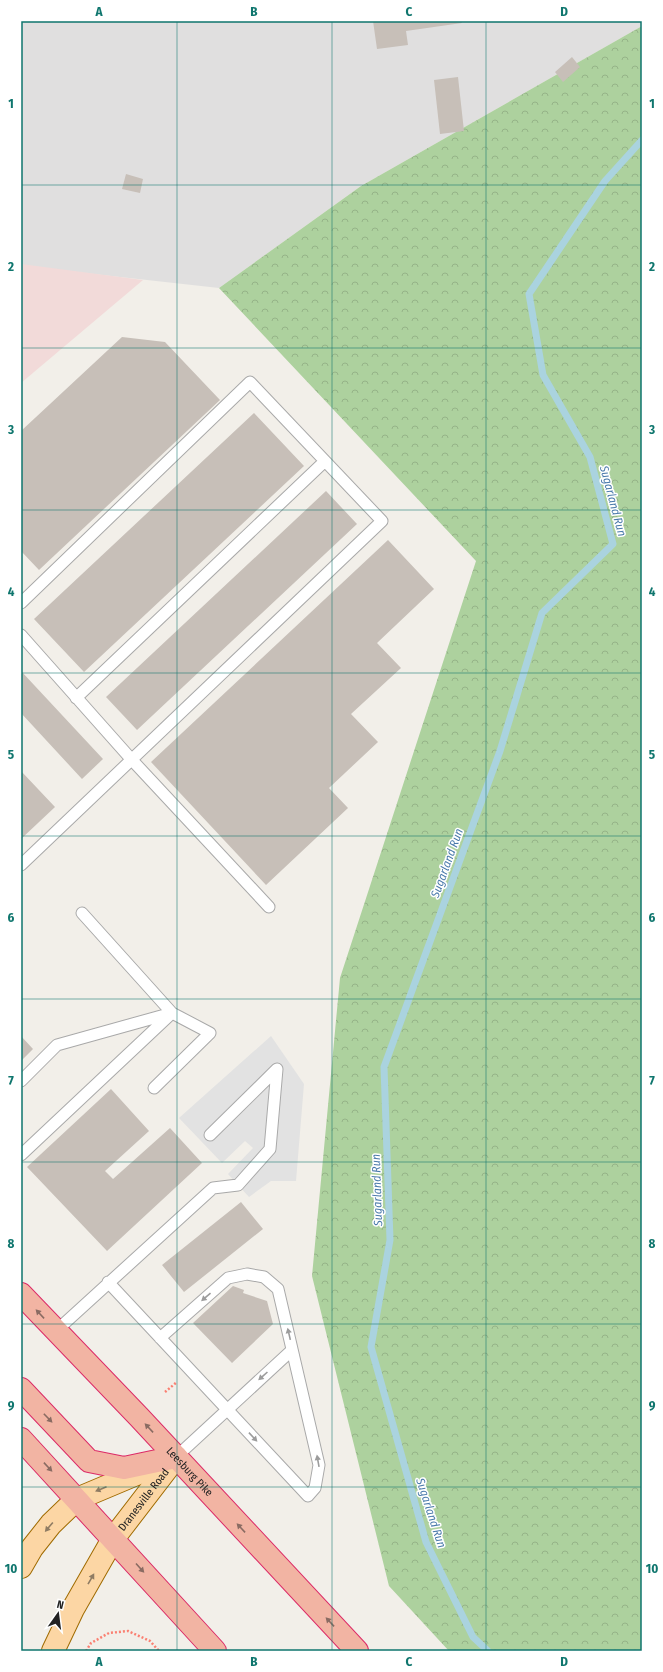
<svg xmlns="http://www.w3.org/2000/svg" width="663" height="1672" font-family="'Fira Sans Condensed',sans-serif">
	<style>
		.residential { fill: #e0dfdf }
		.commercial { fill: #f2dad9 }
		.forest { fill: url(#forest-crowns) }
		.parking { fill: #e2e2e2 }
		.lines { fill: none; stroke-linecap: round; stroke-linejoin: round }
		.stream { stroke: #aad3df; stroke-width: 7 }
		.building { fill: #c7bfb8 }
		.service-casing { stroke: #a9a9a9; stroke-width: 13 }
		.primary-casing { stroke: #a06b00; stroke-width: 24 }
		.trunk-casing { stroke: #dc2a67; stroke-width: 24 }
		.path { stroke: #fa8072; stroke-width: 2.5; stroke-dasharray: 2 2; stroke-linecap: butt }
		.service { stroke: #fff; stroke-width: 11 }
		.primary { stroke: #fcd6a4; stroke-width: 22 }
		.trunk { stroke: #f2b4a3; stroke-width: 22 }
		.oneway { fill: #9c9c9c }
		.oneway2 { fill: #8a6b62 }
		.oneway3 { fill: #8f7c63 }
		.grid { fill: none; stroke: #0f766e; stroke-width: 1; stroke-opacity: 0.55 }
		.labels { text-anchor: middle; stroke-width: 3; stroke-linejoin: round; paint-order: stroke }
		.street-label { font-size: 11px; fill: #222; stroke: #fff }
		.water-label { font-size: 12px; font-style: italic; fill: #4a7aab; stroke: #fff }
		.neatline { fill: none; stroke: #0f766e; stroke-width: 1.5 }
		.grid-label { font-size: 13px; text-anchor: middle; font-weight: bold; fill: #0f766e }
	</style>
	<defs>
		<pattern id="forest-crowns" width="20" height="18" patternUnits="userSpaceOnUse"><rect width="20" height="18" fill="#add19e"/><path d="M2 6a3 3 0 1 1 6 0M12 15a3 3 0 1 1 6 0" fill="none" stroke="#95b388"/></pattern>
	</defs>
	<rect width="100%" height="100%" fill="#f2efe9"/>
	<path class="residential" d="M21,21h621v5l-281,160 -142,102 -198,-22z"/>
	<path class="commercial" d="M21,264l122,16 -122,103z"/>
	<path class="forest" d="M642,26v1625h-193l-60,-65 -77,-310 28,-298 136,-417 -257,-273 142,-102z"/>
	<path class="parking" d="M271,1036l33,48 -8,97h-25l-22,16 -21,-23 25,-26 -8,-7 -23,22 -43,-45z"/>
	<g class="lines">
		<path class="stream" d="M488,1651l-15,-14 -47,-95 -55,-195 19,-107 -6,-173 116,-316 42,-138 71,-69 -23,-87 -47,-82 -14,-81 76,-113 37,-41"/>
	</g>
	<path class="building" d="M373,21h88l1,2 -56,8 2,14 -31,4z
		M572,57l8,10 -17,15 -8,-10z
		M458,77l6,54 -24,3 -6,-54z
		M126,174l17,5 -3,14 -18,-4z
		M122,337l43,5 55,58 -181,170 -18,-19v-120z
		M254,413l50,53 -220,206 -50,-53z
		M326,491l31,33 -220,206 -31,-33z
		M388,540l46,49 -57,54 24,25 -50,46 27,28 -49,46 19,20 -82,77 -115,-123z
		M21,671l82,88 -21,20 -61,-66z
		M21,771l34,36 -34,32z
		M21,1036l12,13 -12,12z
		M111,1089l38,42 -44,40 8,8 57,-51 32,35 -95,88 -80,-84z
		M241,1202l22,27 -79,63 -22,-27z
		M233,1286l11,4 -1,3 24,8 6,23 -41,39 -39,-40z"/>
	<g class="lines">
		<defs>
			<path id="service" d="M21,603l229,-221 132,139 -361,344
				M21,635l111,125 137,147
				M76,698l249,-237
				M21,1081l36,-36 115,-32 -90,-100
				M21,1155l151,-142 38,20 -56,55
				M108,1282l200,214 7,-8 4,-23 -41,-176 -14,-12 -17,-3 -19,4 -68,60
				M56,1331l157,-143 25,-3 32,-36 7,-80 -67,66
				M176,1457l116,-107"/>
			<g id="primary">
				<path d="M21,1567l11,-19 19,-24 26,-25 76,-32"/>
				<path id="s1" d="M53,1651l20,-42 40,-70 63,-82"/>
			</g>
			<g id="trunk">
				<path id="s2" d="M21,1294l118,123 218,234"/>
				<path d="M21,1389l68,72 35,7 52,-11"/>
				<path d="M21,1439l194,212"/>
			</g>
		</defs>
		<use href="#service" class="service-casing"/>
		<use href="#primary" class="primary-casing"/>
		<use href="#trunk" class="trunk-casing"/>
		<path class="path" d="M165,1392l12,-10
			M86,1651l5,-8 18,-10 19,-2 22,10 9,10"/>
		<use href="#service" class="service"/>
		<use href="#primary" class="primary"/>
		<use href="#trunk" class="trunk"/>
	</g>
	<defs><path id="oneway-solid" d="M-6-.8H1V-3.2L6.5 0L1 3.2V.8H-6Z"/></defs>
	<g class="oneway">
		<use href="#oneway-solid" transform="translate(206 1297) rotate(139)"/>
		<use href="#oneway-solid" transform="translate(289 1334) rotate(-103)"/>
		<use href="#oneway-solid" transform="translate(263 1376) rotate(138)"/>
		<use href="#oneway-solid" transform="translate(253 1437) rotate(47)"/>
		<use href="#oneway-solid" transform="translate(318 1461) rotate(-100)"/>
	</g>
	<g class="oneway2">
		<use href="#oneway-solid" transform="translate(40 1314) rotate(-133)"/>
		<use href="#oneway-solid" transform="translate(48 1418) rotate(46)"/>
		<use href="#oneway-solid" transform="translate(149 1428) rotate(-133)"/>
		<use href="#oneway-solid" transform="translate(48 1467) rotate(47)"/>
		<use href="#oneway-solid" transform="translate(241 1528) rotate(-133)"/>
		<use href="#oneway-solid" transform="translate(140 1568) rotate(48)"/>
		<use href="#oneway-solid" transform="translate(330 1622) rotate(-133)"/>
	</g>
	<g class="oneway3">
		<use href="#oneway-solid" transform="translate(101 1489) rotate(157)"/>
		<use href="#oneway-solid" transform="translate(49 1527) rotate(130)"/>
		<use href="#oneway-solid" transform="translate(91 1579) rotate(-60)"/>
	</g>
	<path class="grid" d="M177,21v1630M332,21v1630M486,21v1630M21,185h621M21,348h621M21,510h621M21,673h621M21,836h621M21,999h621M21,1162h621M21,1324h621M21,1487h621"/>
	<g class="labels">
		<g class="street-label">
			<text dy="4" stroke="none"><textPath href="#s2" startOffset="245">Leesburg Pike</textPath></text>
			<text dy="4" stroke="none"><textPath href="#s1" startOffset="177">Dranesville Road</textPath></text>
		</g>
		<g class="water-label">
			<text transform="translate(613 501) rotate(75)" y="4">Sugarland Run</text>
			<text transform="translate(447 863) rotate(-70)" y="4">Sugarland Run</text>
			<text transform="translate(377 1190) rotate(-92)" y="4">Sugarland Run</text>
			<text transform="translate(431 1513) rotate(72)" y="4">Sugarland Run</text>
		</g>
	</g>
	<rect width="663" height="1672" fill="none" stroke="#ffffff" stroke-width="44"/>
	<g transform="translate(58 1614) rotate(14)" stroke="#ffffff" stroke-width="3" paint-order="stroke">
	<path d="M0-3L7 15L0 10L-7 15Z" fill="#222222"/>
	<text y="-6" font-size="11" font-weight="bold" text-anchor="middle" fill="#222222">N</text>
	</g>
	<rect x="22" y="22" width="619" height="1628" class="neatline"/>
	<g class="grid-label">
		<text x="99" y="16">A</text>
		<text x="254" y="16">B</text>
		<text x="409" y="16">C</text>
		<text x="564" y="16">D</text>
		<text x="11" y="108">1</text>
		<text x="652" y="108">1</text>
		<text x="11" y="271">2</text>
		<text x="652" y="271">2</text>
		<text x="11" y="434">3</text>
		<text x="652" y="434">3</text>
		<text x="11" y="596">4</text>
		<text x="652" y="596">4</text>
		<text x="11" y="759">5</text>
		<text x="652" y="759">5</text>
		<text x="11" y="922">6</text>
		<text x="652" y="922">6</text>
		<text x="11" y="1085">7</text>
		<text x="652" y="1085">7</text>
		<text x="11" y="1248">8</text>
		<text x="652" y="1248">8</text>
		<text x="11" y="1410">9</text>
		<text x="652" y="1410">9</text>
		<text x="11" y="1573">10</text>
		<text x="652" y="1573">10</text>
		<text x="99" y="1666">A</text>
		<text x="254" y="1666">B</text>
		<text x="409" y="1666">C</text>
		<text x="564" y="1666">D</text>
	</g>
</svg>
